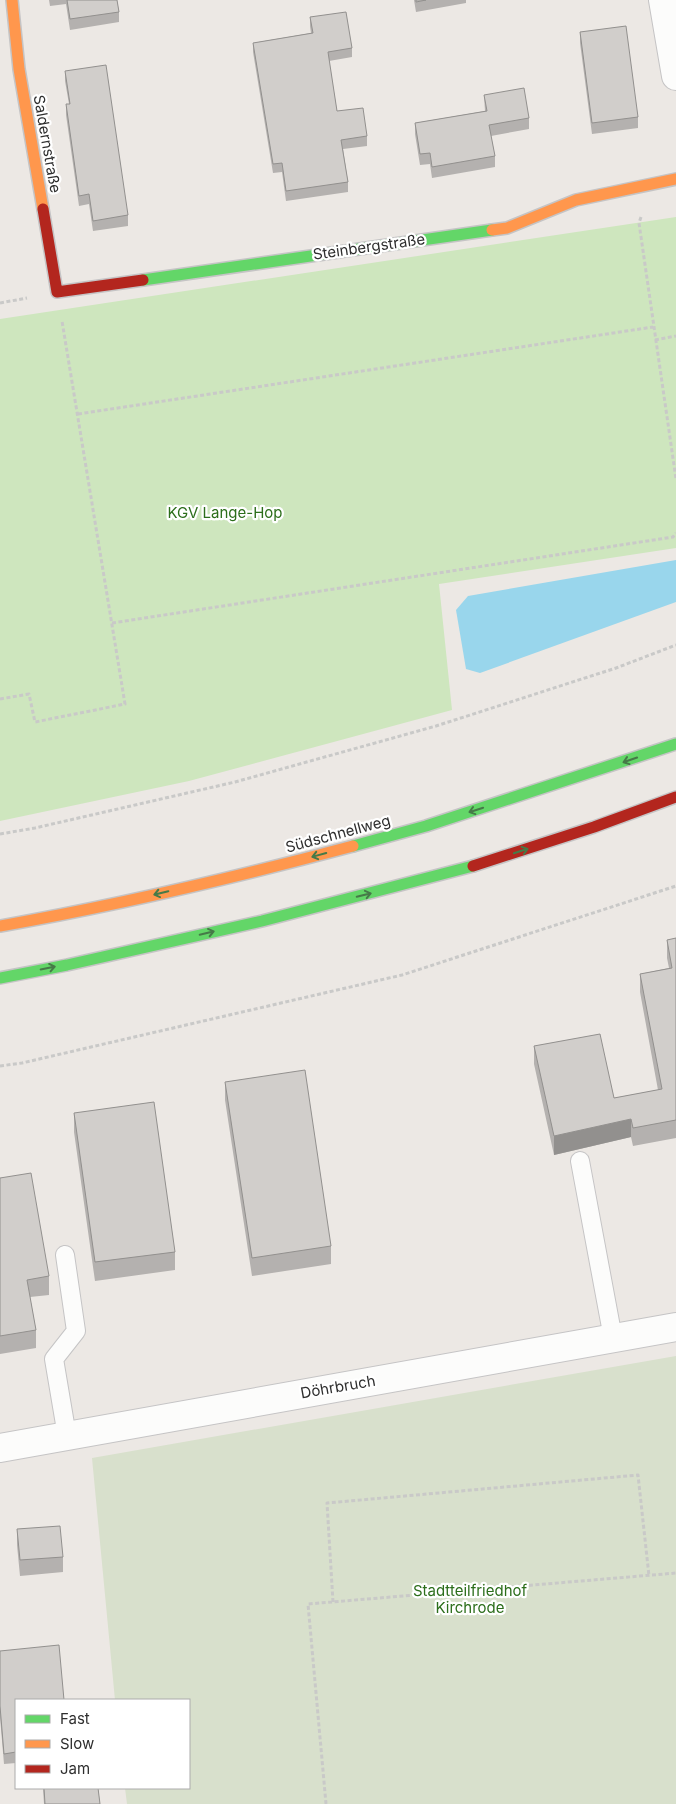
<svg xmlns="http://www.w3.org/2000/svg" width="676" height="1804" font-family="Inter,sans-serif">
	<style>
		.green { fill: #cee6be }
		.cemetery { fill: #d8e0cc }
		.water { fill: #99d6ec }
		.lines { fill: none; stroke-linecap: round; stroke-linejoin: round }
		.lane-casing { stroke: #c5c4c5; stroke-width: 20 }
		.street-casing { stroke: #c5c4c5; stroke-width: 30 }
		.fast-casing { stroke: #c5c4c5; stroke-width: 14 }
		.slow-casing { stroke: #c5c4c5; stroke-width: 14 }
		.jam-casing { stroke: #c5c4c5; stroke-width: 14 }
		.path { stroke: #c9c9c8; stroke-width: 3; stroke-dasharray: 4 2.5; stroke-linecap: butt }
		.lane { stroke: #fcfcfb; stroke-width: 18 }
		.street { stroke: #fcfcfb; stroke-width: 28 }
		.fast { stroke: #63d668; stroke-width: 11 }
		.slow { stroke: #ff974d; stroke-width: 11 }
		.jam { stroke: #b3261e; stroke-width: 11 }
		.wall { fill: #b4b1af }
		.shaded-wall { fill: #92908e }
		.building { fill: #d1cecb; stroke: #92908e }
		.oneway { stroke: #467a48 }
		.labels { text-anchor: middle; stroke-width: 4.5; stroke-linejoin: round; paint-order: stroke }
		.street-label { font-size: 15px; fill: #2e2e2e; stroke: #fff }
		.park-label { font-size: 15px; fill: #2c6e1b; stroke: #fff }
	</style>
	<rect width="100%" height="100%" fill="#ece8e4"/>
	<path class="green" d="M676,217v331l-237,36 13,126 -263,71 -189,40v-502z"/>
	<path class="cemetery" d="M676,1356v448h-549l-2,-16h64v-88h-74l-23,-242z"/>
	<path class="water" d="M676,560v42l-196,71 -14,-4 -10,-59 12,-14z"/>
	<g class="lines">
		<defs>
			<path id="lane" d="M580,1161l33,177
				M65,1255l11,76 -22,28 13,77"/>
			<path id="street" d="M663,0l13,76
				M0,1448l676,-121"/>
			<path id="fast" d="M143,280l349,-50
				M353,846l73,-20 250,-82
				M0,978l67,-13 195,-44 211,-55"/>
			<path id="slow" d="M12,0l7,69 24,140
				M492,230l15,-2 69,-28 100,-21
				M0,926c119,-21 237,-49 353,-80"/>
			<path id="jam" d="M43,209l14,83 86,-12
				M473,866l121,-39 82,-30"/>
		</defs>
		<use href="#lane" class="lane-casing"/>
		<use href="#street" class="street-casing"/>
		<use href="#fast" class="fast-casing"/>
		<use href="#slow" class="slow-casing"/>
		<use href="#jam" class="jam-casing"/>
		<path class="path" d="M641,217l-2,6 37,256
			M0,303l27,-5
			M655,340l21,-4
			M78,414l575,-87
			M112,623l561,-86 3,-4
			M0,699l29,-5 6,28 90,-18 -63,-383
			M0,834l35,-6 200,-46 201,-56 180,-58 60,-23
			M0,1066l22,-3 380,-88 274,-89
			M333,1602l-6,-99 311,-28 11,101
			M326,1804l-18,-200 368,-31"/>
		<use href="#lane" class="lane"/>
		<use href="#street" class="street"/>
		<use href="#fast" class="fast"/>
		<use href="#slow" class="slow"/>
		<use href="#jam" class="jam"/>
	</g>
	<path class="wall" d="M49,0h68l2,12v10l-49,8 -4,-26 -16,2z
		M414,0h52v3l-50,9z
		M310,17l42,31v9l-23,4 8,50 30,25v10l-24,3 5,33v10l-62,9 -4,-29 -9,1 -20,-121v-9l58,-10 -1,-7z
		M580,32l58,85v11l-46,6 -12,-91z
		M65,71l63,144v11l-35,5 -4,-27 -10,2 -13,-91v-11h3l-4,-23z
		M484,95l45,23v11l-38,7 4,20v11l-63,11 -2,-14 -10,1 -5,-31v-11l70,-12z
		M676,938v200l-43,8 -2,-9 -77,18 -20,-91v-18l80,52 44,-8 -18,-98v-18l29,-6 -2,-10v-18z
		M225,1082l106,164v18l-79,12 -27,-176z
		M74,1113l101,139v18l-80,11 -21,-149z
		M0,1178l49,98v19l-19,2 6,33v18l-36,6z
		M17,1529l46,28v15l-43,4 -3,-31z
		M0,1651l16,49v63l-12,1 -4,-47z
		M43,1788h55l2,16h-56z"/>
	<path class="shaded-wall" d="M631,1119v18l-77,18v-19z"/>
	<path class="building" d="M67,0h50l2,12 -49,7z
		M416,0h10l-10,2z
		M346,12l6,36 -24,4 9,59 26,-3 4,28 -26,4 7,42 -62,9 -4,-28 -9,1 -20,-121 60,-10 -3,-16z
		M626,26l12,91 -46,6 -12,-91z
		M106,65l22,150 -35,6 -4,-27 -10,2 -13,-92h4l-5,-33z
		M524,88l5,30 -40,7 6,31 -63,11 -2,-14 -10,1 -5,-31 72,-12 -3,-16z
		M676,938v182l-43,8 -2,-9 -77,17 -20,-90 66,-12 14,64 48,-9 -22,-115 32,-6 -5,-28z
		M305,1070l26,176 -79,12 -27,-176z
		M154,1102l21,150 -80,10 -21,-149z
		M31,1173l18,103 -22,4 9,50 -36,6v-158z
		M60,1526l3,31 -43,3 -3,-31z
		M59,1645l5,55h-48v52l-12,2 -4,-48v-55z
		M44,1788h54l2,16h-55z"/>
	<defs><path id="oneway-shaft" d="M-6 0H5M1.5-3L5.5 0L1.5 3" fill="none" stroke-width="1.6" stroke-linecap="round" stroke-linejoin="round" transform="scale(1.25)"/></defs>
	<g class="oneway">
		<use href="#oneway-shaft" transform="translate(630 760) rotate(161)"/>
		<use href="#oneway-shaft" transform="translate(476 810) rotate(162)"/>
		<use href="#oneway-shaft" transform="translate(521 851) rotate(-18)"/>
		<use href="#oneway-shaft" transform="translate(319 855) rotate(165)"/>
		<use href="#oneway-shaft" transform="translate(161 893) rotate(167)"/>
		<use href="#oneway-shaft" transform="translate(364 895) rotate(-14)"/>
		<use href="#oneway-shaft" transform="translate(207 933) rotate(-13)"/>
		<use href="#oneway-shaft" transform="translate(48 968) rotate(-11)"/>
	</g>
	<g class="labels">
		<g class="street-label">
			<text transform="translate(47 144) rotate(80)" y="5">Saldernstraße</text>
			<text transform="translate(369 247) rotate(-8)" y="5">Steinbergstraße</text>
			<text transform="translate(338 834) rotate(-15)" y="5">Südschnellweg</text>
			<text transform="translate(338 1387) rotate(-10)" y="5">Döhrbruch</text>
		</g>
		<g class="park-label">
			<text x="225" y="518">KGV Lange-Hop</text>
			<text x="470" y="1596">Stadtteilfriedhof<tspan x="470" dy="17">Kirchrode</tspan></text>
		</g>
	</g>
	<rect x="15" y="1699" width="175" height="90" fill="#ffffff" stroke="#ababab"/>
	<rect x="25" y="1715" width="25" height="8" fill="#63d668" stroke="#ababab"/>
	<text x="60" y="1724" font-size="15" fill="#2e2e2e">Fast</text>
	<rect x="25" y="1740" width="25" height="8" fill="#ff974d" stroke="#ababab"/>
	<text x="60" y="1749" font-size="15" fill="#2e2e2e">Slow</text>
	<rect x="25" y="1765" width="25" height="8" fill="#b3261e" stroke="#ababab"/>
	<text x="60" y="1774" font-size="15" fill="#2e2e2e">Jam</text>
</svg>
